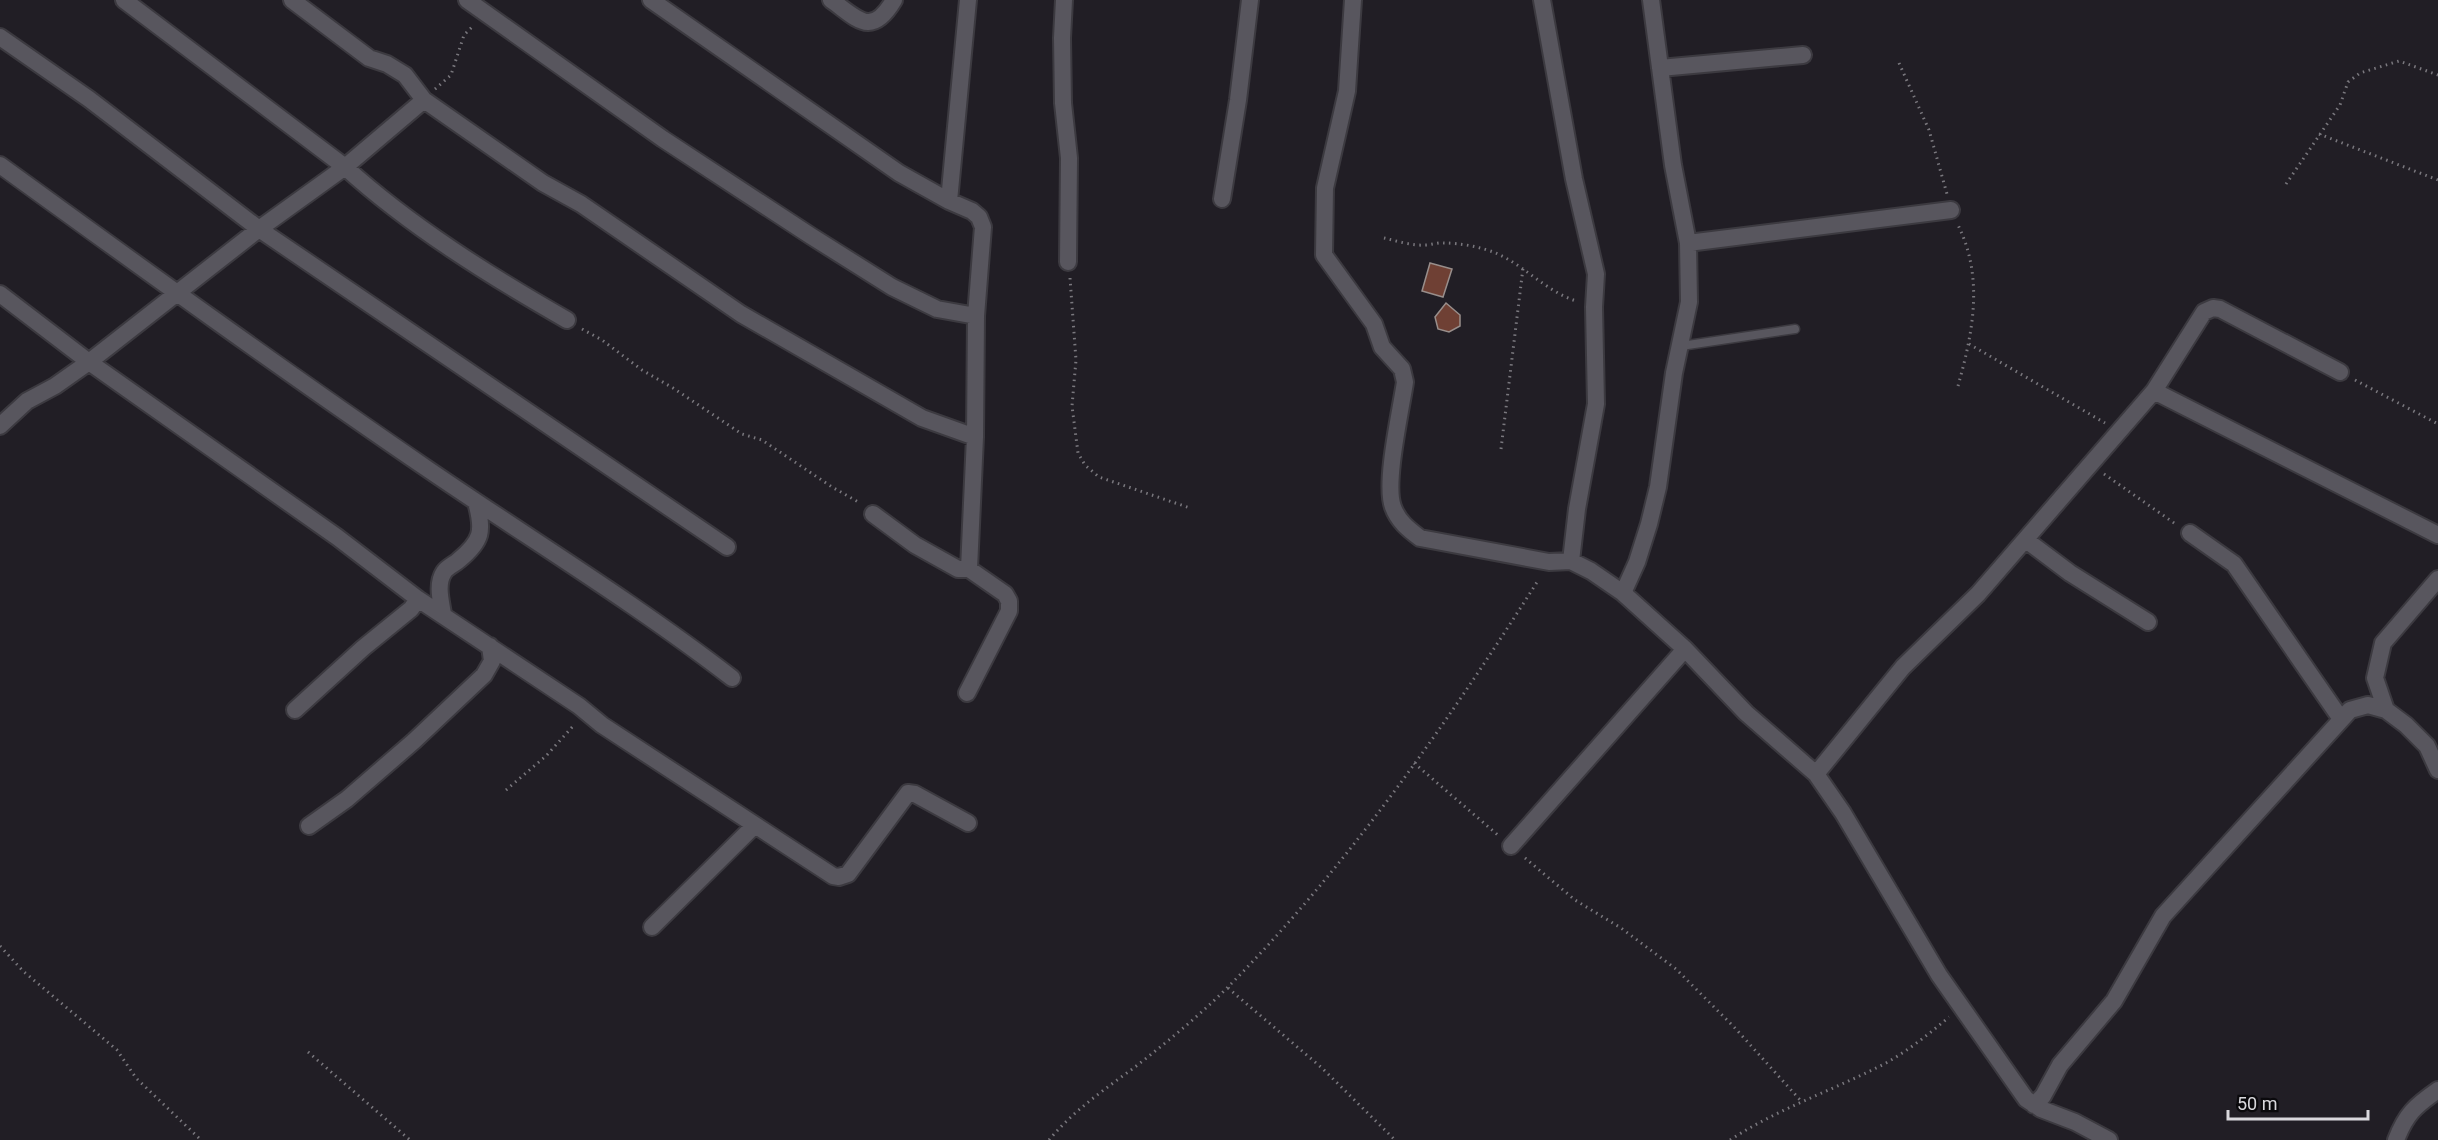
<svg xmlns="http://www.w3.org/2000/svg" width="2438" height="1140" font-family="Roboto,sans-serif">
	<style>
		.building { fill: #6f4034; stroke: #988e8b; stroke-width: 1.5 }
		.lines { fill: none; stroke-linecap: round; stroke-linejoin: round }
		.service-casing { stroke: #3c3a40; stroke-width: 11 }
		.minor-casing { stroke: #3c3a40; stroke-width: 20 }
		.path { stroke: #7a787e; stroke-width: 3; stroke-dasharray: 1.5 4.5; stroke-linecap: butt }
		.service { stroke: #58565e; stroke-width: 8 }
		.minor { stroke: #58565e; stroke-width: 16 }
	</style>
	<rect width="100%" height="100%" fill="#211e25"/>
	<path class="building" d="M1430,263l22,6 -9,28 -21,-6z
		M1446,303l14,12v11l-11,6 -11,-3 -3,-12z"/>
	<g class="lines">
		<defs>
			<path id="service" d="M1681,346l114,-17"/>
			<path id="minor" d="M124,0l221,167c65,59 145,109 222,153
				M292,0l77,58 18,6 18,11 19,25 119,83 38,21 160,110 181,104 53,19
				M467,0l196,139 148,97 81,51 45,22 39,7
				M651,0l248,173 50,28 23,10 7,6 4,10 -7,89 -1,121 -6,132
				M831,0c26,18 40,39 63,0
				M1064,0l-2,38 1,65 6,55 -1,104
				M1353,0l-6,91 -22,97 -1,67 50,69 8,23 20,22 3,13c-4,28 -21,101 -12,125 5,14 15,22 27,31l129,24 22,-1 20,10 32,22 62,56 61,64 70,61 27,39 96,162 87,124 15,10 34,13 34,18
				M1542,0l32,179 22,95 -2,33 2,97 -19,105 -6,52
				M0,37l89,62 170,130 468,318
				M1660,68l143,-13
				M0,165c142,103 284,206 429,305 101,69 206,133 303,208
				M1222,199l16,-99 12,-100
				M949,201l19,-201
				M1688,243l263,-33
				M0,294l89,68 248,175 81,62 161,107 23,19 231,151 6,1 9,-3 60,-81 7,1 53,29
				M2154,391l284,144
				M0,426l27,-25 28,-15 34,-24 170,-133 86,-62 79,-67
				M873,514l42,31 43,24h11l36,25 4,7v10l-42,82
				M2190,533l44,31 107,155
				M2026,540l44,33 78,49
				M1623,593l14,-31 12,-38 9,-37 16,-114 15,-71 -1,-59 -15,-78 -22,-165
				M443,614c-2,-13 -7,-30 1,-42 3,-5 11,-8 15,-12 23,-19 25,-29 17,-58
				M295,710l68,-62 48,-39 7,-10
				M2386,710l-11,-32 8,-35 55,-64
				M1816,774l87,-107 75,-73 176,-203 50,-79 9,-4 7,1 120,63
				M309,826l38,-27 67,-58 70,-66 8,-14 -2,-15
				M1511,846l174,-197
				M652,927l103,-102
				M2034,1105l9,-9 17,-31 54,-64 49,-85 187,-206 18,-5 18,5 20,15 21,21 11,24
				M2396,1140c10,-26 19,-34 42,-50"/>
		</defs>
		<use href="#service" class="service-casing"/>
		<use href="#minor" class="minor-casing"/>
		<path class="path" d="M1899,63l30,67 18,64
			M435,89l16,-14 13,-40 10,-10
			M2319,134l119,46
			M2286,184l54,-79 8,-23 12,-9 39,-12 39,14
			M1384,238c13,3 28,8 41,7 7,0 13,-3 19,-2 16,0 38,4 54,11 28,13 48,37 78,47
			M1070,278l6,82 -4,46 6,47 7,12 14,12 91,31
			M582,329l20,11 40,30 31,18 69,46 20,6 70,47 28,16
			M1969,344l136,79
			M2355,380l83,44
			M1958,386c15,-54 26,-108 0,-161
			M1501,449l22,-181
			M2104,474l73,51
			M1414,763l85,73
			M506,790l40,-34 28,-31
			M1525,858l50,42 46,28 55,41 58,58 68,75
			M0,946l23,25 94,79 19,28 65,62
			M1228,988l94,80 73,72
			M308,1052l102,88
			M1049,1140c24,-29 56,-51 86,-73 32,-25 64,-51 93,-80 120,-121 220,-265 311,-408
			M1730,1140c49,-32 104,-50 156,-77 23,-13 43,-29 63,-46"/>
		<use href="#service" class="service"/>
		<use href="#minor" class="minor"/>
	</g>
	<path d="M2228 1110v9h140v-9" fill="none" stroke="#d9d8dd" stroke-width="3"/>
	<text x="2237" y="1110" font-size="18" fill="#d9d8dd" stroke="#0a090c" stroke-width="4.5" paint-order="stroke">50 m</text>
</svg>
